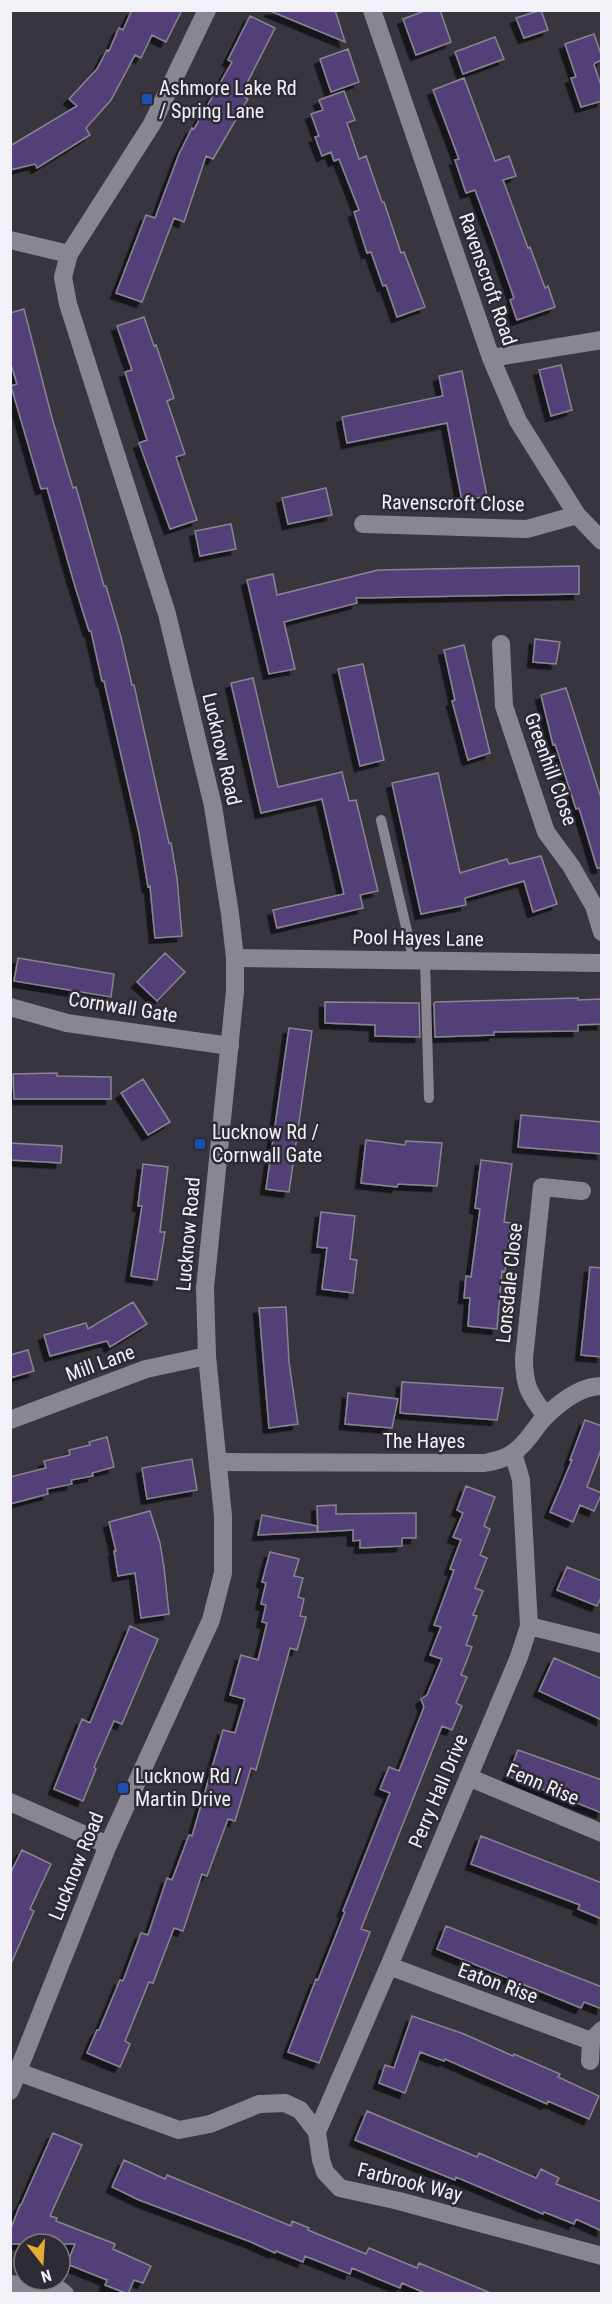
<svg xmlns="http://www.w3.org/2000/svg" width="612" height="2304" font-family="'Roboto Condensed',sans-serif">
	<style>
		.building { fill: #534078; stroke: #888591; stroke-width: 1.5; filter: url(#shadow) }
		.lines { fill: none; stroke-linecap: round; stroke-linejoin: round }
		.lane { stroke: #898692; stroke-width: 10 }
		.street { stroke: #898692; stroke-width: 18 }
		.secondary { stroke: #898692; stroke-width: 18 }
		.transit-dot { fill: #1a4fb4; stroke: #2e2b35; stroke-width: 2 }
		.labels { text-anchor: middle; stroke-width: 5; stroke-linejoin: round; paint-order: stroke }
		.poi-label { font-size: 20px; fill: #f3f1f8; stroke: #2e2b35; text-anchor: start }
		.street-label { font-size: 20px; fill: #f3f1f8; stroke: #2e2b35 }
	</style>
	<defs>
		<filter id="shadow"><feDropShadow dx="-5.5" dy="5.5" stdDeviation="0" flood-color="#0009"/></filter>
	</defs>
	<rect width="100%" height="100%" fill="#38353f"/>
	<path class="building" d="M132,10h50l-16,32 -14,-7 -11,23 -6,-3 -24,45 -25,28 4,7 -53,33 -2,-4 -25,6v-24l67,-40 -8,-7 28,-30 10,-19 2,1 10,-23 4,2z
		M270,10h65l10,32 -75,-31z
		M427,10h13l11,32 -35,13 -13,-36z
		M541,10l7,20 -24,8 -8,-20z
		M250,16l25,12 -34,67 7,4 -35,60 -7,-3 -22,66 -10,-4 -32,84 -26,-9 30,-78 9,3 24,-64 13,-26 2,1 38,-67 -4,-2z
		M594,34l8,23v3l-7,3 -1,2 8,23v13l-21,6 -10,-29 5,-1 -11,-33z
		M495,37l9,22 -41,15 -8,-22z
		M348,49l11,33 -28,10 -11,-33z
		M464,78l31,83 14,-5 7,20 -13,4 25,68 2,-1 15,41 3,-2 7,21 -38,13 -7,-20 4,-2 -19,-54 -20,-54 -9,3 -11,-33 4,-1 -26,-69z
		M344,91l11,29 -8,3 12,36 7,-3 16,46h2l17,51 3,-1 21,55 -28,10 -11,-32 -3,1 -12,-34 -4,1 -13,-41 5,-2 -20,-51 -5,2 -3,-9 -9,4 -7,-19 4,-1 -8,-22 12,-4 -4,-10z
		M24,309l28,109 21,70 3,-1 28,99h2l15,51 11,48h2l35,158h2l6,35 5,58 -27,2 -5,-52 -2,1 -9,-54 -35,-152h-2l-11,-50h-2l-15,-48 -27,-95 -6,1 -30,-103 6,-2 -7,-23v-48z
		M144,317l10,29 2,-1 18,53 -7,3 18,53 -9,3 21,63 -27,9 -31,-86 8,-3 -22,-68 7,-2 -15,-44z
		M561,365l11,45 -21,6 -12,-46z
		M462,371l25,125 -25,5 -15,-78 -100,20 -5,-26 101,-21 -4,-20z
		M326,488l6,27 -44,9 -6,-26z
		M231,524l5,25 -36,7 -5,-25z
		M579,566v28l-223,4 1,5 -73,19 11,47 -26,5 -22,-94 26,-6 4,21 101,-25z
		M535,639l25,3 -4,22 -23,-2z
		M464,645l26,108 -22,7 -16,-59 3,-1 -11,-50z
		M363,664l21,96 -24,6 -22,-97z
		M253,678l25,109 64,-15 7,29 7,-1 22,91 -18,4 3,13 -86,20 -4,-18 71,-16 -22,-95 -61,14 -30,-130z
		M566,688l36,113v67h-5l-18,-60 -3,1 -21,-65 -2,1 -12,-50z
		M438,773l22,100 47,-14 2,5 32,-8 16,48 -24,8 -9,-31 -59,17 1,7 -45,9 -29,-131z
		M165,953l20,19 -28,29 -20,-19z
		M18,958l96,16 -3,23 -97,-16z
		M578,998v2l24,-1v25l-24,1v6l-84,1v3l-59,2 -1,-33 1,-2z
		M325,1002l94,1 1,34 -45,-1v-11l-50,-2z
		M289,1028l23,3 -23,161 -23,-3z
		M57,1073v3l54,1v22h-97l-1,-25z
		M143,1079l27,43 -22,13 -27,-42z
		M521,1115l81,7v32l-84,-7z
		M366,1140l39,5 1,-4 36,2 -5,43 -39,-2 -1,3 -36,-4z
		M10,1143l52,3 -1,17 -51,-3z
		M481,1160l31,4 -8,58 7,1 -6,49 -3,-1 -5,58 -29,-3 2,-28h-6l2,-22 5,1 9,-68 -5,-1z
		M143,1164l25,3 -8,65h5l-8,48 -26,-4 11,-70h-4z
		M321,1212l34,4 -5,43 7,1 -4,33 -31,-4 5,-41 -10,-1z
		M590,1267l12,1v89l-21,-2z
		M133,1302l14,22 -37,23 -3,-6 -57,15 -6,-21 42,-12 2,6z
		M286,1307l3,55 9,62 -29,4 -10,-120z
		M28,1350l6,21 -24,7v-23z
		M402,1382l101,6 -6,32 -97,-7z
		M348,1393l50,6 -6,29 -47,-4z
		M585,1420l17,6v21l-15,40 15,6 -8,18 -14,-6 -7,17 -23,-10 22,-52h-2z
		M107,1437l7,30 -22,6 1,3 -22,4 1,4 -25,5 1,5 -38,10v-27l36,-9 -2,-7 26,-6 -1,-5 21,-5 -1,-3z
		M192,1459l5,31 -50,9 -5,-31z
		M466,1486l29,11 -11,29 6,3 -10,26 7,3 -12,30 8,3 -10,24 4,1 -11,29 6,2 -11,28 6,2 -11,26 6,3 -10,24 -10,-4 -81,203 9,3 -51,131 -31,-11 28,-73 2,1 27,-68 -2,-1 47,-118 -10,-4 9,-22 10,4 25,-64 -3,-8 6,-4 15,-36 -12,-4 11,-28 -7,-2 20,-55 -4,-1 11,-29 -8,-3 10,-24 -6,-3z
		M336,1505v9l80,-1v25h-14v8l-42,2v-8l-7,1v-11l-35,2 -1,-26z
		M150,1511l10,32 4,24 5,47 -28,4 -6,-45 -17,3 -4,-25h2l-7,-29z
		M262,1515l55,11v6l-59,3z
		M270,1552l29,7 -5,17 9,2 -5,19 6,2 -4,17 6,1 -9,33 -7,-2 -34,122 -5,-2 -16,53 -7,-2 -21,57 -5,-2 -19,57 -9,-3 -21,55 -4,-1 -24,59 5,3 -10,23 -33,-14 10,-23h2l21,-50 3,1 18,-48 7,2 19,-57 5,2 17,-45 3,1 31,-106 12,3 10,-34 -15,-4 11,-40 17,5 9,-37 -5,-1 4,-17 -5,-1 5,-21 -4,-1z
		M567,1567l35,14v14l-5,11 -40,-16z
		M130,1626l28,13 -36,85 -8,-3 -20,46 2,2 -13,32 -29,-12 28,-70 8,4z
		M554,1658l48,21v41l-63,-29z
		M518,1750l84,30v33l-94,-37z
		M481,1836l121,47v36l-24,-10 2,-4 -109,-41z
		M22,1850l29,14 -21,45 4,2 -24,55v-92z
		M446,1926l156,61v22l-18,-7 -3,6 -144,-59z
		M412,2016l52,18 49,22 1,-2 46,20 -2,3 41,19 -10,23 -41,-18 -1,3 -102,-45 -1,2 -24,-9 -15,41 -26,-10 6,-18 9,3z
		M367,2111l110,46 2,-4 57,25 5,-9 18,9 -3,6 46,18v29l-26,-12 -2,5 -30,-12 -1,2 -87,-37 -1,3 -100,-40z
		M53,2133l29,12 -32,71 7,2 -1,3 59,23 -2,5 38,17 -8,17 -9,-3 -6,14 -23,-9 2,-5 -40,-16 8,-20h-65v-13l10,-26h1z
		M124,2160l41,19 2,-4 124,51 1,-5 17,7 -1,2 58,24 3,-6 48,20 2,-5 74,31h-66l-25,-11 -2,5 -48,-20 -2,6 -45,-18 -2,6 -27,-11 -1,2 -24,-11 -112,-42 -27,-13z"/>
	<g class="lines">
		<path class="lane" d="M381,820l33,141
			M425,961l4,137"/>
		<path class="street" d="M372,10l119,348 27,63 59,94 25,26
			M491,358l111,-18
			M363,524l164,5 50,-14
			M501,644l3,62 42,126 25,34 23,40 8,26
			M235,958l367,5
			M10,1007l57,16 163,23
			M546,1416c-17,-22 -22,-30 -22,-58l18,-171 40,4
			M10,1420l136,-51 61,-13
			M219,1462l265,1c11,-2 21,-4 30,-11 14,-9 20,-24 31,-35 15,-15 36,-31 57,-31
			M529,1626l73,18
			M468,1777l134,56
			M10,1802l98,43
			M389,1966l202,75
			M590,2061l1,-20 11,-11
			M18,2072l161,58 31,-6 49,-20 26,-1 15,7 17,22 4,28 4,12 15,16 59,13 203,55
			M317,2132l72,-166 130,-309 10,-31 -8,-146 -8,-27
			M10,2284l50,6 5,4"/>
		<path class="secondary" d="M10,240l59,14
			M10,2091l98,-246 103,-225 12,-47v-57l-16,-160 -2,-68 30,-297v-33l-5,-44 -17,-108 -46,-192 -99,-310 -5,-27 6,-23 83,-130 55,-114"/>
	</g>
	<g class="transit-dot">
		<rect x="141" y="93" width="12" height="12" rx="3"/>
		<rect x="194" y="1138" width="12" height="12" rx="3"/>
		<rect x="117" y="1782" width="12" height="12" rx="3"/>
	</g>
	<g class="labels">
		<g class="poi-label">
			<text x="159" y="95">Ashmore Lake Rd<tspan x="159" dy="23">/ Spring Lane</tspan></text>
			<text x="212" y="1139">Lucknow Rd /<tspan x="212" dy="23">Cornwall Gate</tspan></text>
			<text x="135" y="1783">Lucknow Rd /<tspan x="135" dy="23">Martin Drive</tspan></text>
		</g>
		<g class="street-label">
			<text transform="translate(488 279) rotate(71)" y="7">Ravenscroft Road</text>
			<text transform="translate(453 503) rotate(1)" y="7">Ravenscroft Close</text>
			<text transform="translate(222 749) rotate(77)" y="7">Lucknow Road</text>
			<text transform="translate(551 769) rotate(70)" y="7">Greenhill Close</text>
			<text transform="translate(418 938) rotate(1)" y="7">Pool Hayes Lane</text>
			<text transform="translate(123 1007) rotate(9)" y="7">Cornwall Gate</text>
			<text transform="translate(188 1234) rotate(-85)" y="7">Lucknow Road</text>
			<text transform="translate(509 1283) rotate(-84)" y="7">Lonsdale Close</text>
			<text transform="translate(100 1363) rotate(-20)" y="7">Mill Lane</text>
			<text x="424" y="1448">The Hayes</text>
			<text transform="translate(543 1784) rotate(23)" y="7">Fenn Rise</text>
			<text transform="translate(438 1791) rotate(-67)" y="7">Perry Hall Drive</text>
			<text transform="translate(76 1866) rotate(-68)" y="7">Lucknow Road</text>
			<text transform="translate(498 1983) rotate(20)" y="7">Eaton Rise</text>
			<text transform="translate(410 2182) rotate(14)" y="7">Farbrook Way</text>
		</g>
	</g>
	<rect width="612" height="2304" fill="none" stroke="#f3f1f8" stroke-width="24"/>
	<g transform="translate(42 2262) rotate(163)"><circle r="28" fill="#2e2b35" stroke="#7d7a83" stroke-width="1.5"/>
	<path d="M0-4.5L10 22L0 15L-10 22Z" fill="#e7ac36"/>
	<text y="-9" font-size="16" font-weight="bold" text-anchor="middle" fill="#f3f1f8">N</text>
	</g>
</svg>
